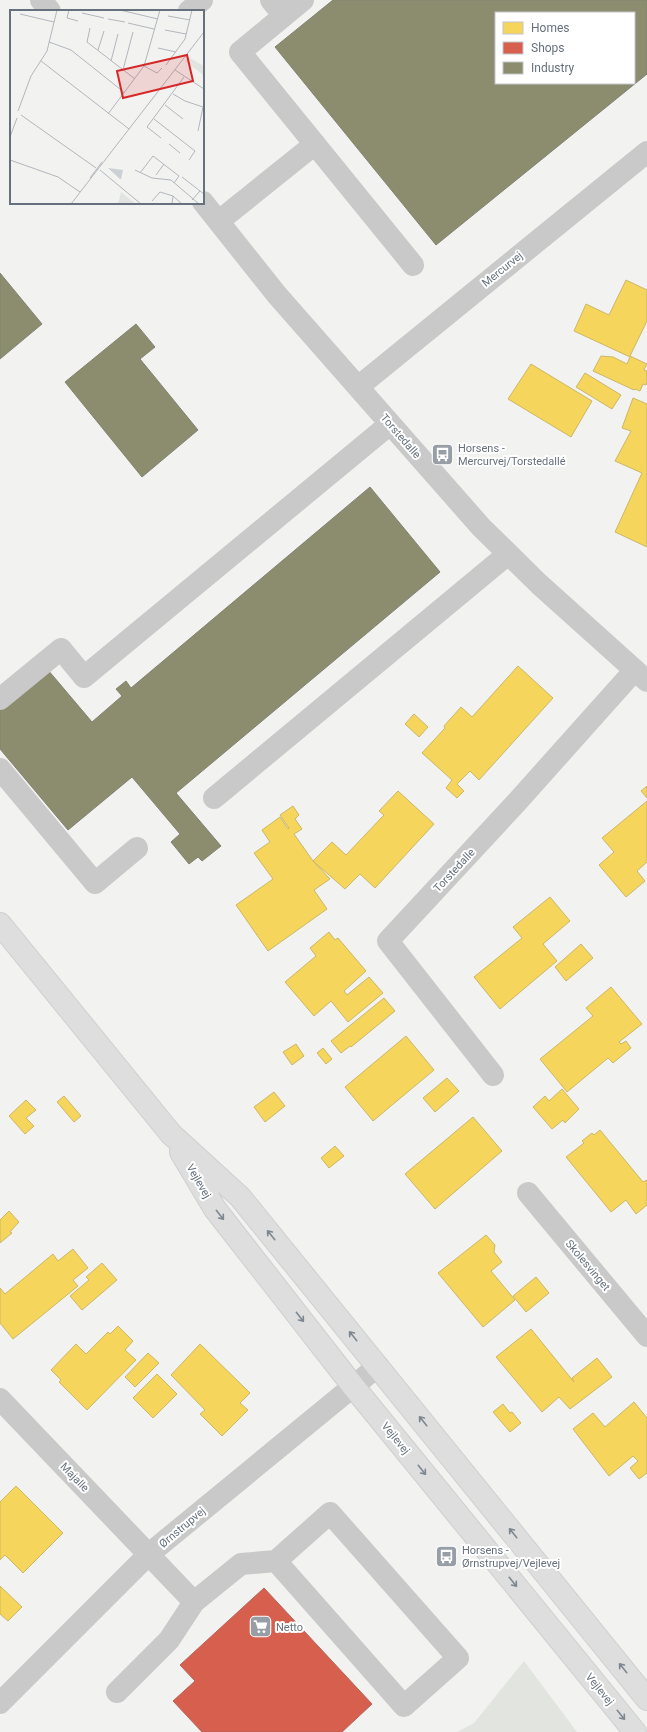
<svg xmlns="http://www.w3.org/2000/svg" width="647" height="1732" font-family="Roboto,sans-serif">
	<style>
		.green { fill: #e2e5df }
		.homes { fill: #f6d55c; stroke: #cbb766 }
		.shops { fill: #d6604d; stroke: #b4655b }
		.industry { fill: #8c8c6e; stroke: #818472; fill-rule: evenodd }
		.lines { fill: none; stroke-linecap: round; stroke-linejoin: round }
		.major-casing { stroke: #cecfcf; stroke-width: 24 }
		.minor { stroke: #c9c9ca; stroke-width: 22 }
		.major { stroke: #dedede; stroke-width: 22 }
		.oneway { stroke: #7e8790 }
		.labels { text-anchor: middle; stroke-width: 4; stroke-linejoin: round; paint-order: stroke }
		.street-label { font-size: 11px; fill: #66717d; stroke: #fff }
		.poi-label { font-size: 11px; fill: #66717d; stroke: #fff; text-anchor: start }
		.inset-road { fill: none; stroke: #b2b6bc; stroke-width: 1 }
		.view { fill: #d62828; fill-opacity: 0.15; stroke: #d62828; stroke-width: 2 }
		.inset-edge { fill: none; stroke: #66717d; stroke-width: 2 }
	</style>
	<rect width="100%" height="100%" fill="#f2f2f1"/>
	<path class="green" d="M524,1661l53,71h-120l17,-9z"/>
	<path class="homes" d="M626,280l21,10v31l-17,35 17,8 -3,6 3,1v11l-1,3 -3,-1 -3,7 -5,-2 -1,1 -41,-19 8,-15 12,1 14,7 3,-7 -56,-26 12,-27 23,11z
		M531,364l61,37 -21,36 -63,-38z
		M585,373l36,22 -9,14 -36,-22z
		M633,398l14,6v143l-32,-15 27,-59 -27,-12 16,-30 -9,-3z
		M518,666l35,32 -74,82 -9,-9 -13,13 7,7 -7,7 -11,-10 6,-8 -30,-27 23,-25 -1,-2 17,-19 11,10z
		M414,714l14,13 -9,10 -14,-13z
		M647,786v12l-6,-7z
		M398,791l36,33 -59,64 -15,-14 -15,15 -32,-28 19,-19 14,13 38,-40 -5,-4z
		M647,801v61l-10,9 8,10 -19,16 -27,-32 15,-13 -12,-14z
		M293,806l6,9 -4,4 7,10 -8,5 19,27 17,18 -16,11 13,19 -59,42 -32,-46 37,-26 -19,-26 16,-11 -8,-12 18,-13 8,12 1,-1 -9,-13z
		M550,897l20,24 -27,23 14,17 -57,48 -26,-32 48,-39 -9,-11z
		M329,932l6,8 3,-2 28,33 -22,20 3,4 22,-18 14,16 -35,29 -17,-21 -17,15 -29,-34 31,-26 -6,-8z
		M581,944l12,14 -27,23 -11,-14z
		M611,987l31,37 -23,18 2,2 5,-3 5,7 -18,15 -5,-5 -41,34 -27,-33 53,-43 -7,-8z
		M384,998l11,13 -44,36 -1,-1 -9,7 -10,-12z
		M406,1036l28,34 -61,51 -28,-34z
		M296,1044l8,12 -12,9 -9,-13z
		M323,1048l9,11 -6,5 -9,-11z
		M447,1078l12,13 -24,21 -12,-14z
		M562,1089l17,20 -14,14 -2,-3 -11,9 -19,-22 12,-11 4,5z
		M274,1092l11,14 -20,16 -11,-15z
		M64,1096l17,20 -7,6 -17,-20z
		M26,1100l10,10 -10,8 8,8 -9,8 -16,-18z
		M473,1117l29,34 -67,58 -30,-35z
		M600,1130l43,52 4,-2v25l-11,9 -10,-14 -15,12 -45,-55 18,-14 -2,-2 10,-8 2,2z
		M335,1146l9,10 -15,12 -8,-10z
		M9,1211l10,11 -9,10 2,1 -12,10v-23z
		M486,1235l9,10 -1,7 8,10 -11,9 24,29 -32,27 -45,-54z
		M73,1249l15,19 -15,12 5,6 -65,53 -13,-16v-35l5,6 48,-40 5,7z
		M102,1263l15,17 -35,30 -12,-14 19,-16 -3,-3z
		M536,1277l13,16 -23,19 -13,-16z
		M118,1326l15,15 -8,9 11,10 -49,50 -28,-28 2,-2 -10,-10 25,-26 10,10 22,-22 2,2z
		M531,1329l43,53 -2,-4 25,-20 15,19 -42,32 -11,-12 -17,15 -46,-55z
		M200,1344l50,49 -10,10 8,7 -26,26 -22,-22 5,-4 -34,-35z
		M148,1353l11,10 -24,24 -10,-10z
		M157,1374l20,20 -24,24 -20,-20z
		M634,1402l13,16v55l-8,6 -9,-11 8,-7 -5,-5 -24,20 -36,-47 20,-16 12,14z
		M503,1404l7,9 2,-1 9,11 -11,9 -17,-20z
		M16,1486l47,47 -40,40 -18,-18 -5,5v-58z
		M0,1586l22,21 -14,14 -8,-7z"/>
	<path class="shops" d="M264,1588l108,116 -30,28h-140l-29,-31 22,-20 -15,-16z"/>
	<path class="industry" d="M333,0h314v74l-211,171 -161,-198zM496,13h138v70h-138z
		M0,273l42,51 -42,35z
		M136,324l19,23 -15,12 58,71 -56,47 -77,-95z
		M370,487l70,85 -264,221 45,53 -19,15 -4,-4 -9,7 -18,-22 9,-8 -48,-57 -64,53 -68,-81v-39l48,-40 44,52 30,-26 -6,-7 10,-8 5,7z"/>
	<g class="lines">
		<defs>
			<path id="major" d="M0,924l171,210 69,63 407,502
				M181,1152l34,57 138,177 282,346"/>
		</defs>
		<use href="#major" class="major-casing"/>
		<path class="minor" d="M41,0l9,11
			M271,0l13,16
			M303,0l-63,52 173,213
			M189,11l13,-11
			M203,202l74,93 204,232 58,57 108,97
			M219,221l96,-77
			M358,387l289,-235
			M0,699l61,-50 23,28 306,-253
			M0,769l95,114 42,-35
			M214,798l294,-244
			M493,1075l-105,-134 128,-138 118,-132
			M528,1193l119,143
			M0,1399l194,203 -25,38 -52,52
			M194,1602l47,-38 35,-3 128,145 54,-48 -128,-145 -54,48
			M0,1703l149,-149 229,-188"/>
		<use href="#major" class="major"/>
	</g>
	<defs><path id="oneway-shaft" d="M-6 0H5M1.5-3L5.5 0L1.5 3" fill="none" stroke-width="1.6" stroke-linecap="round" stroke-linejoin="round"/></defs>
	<g class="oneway">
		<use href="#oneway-shaft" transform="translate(220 1215) rotate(52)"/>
		<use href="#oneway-shaft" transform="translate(271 1235) rotate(-129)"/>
		<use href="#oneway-shaft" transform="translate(300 1317) rotate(52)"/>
		<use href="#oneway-shaft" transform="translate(353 1336) rotate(-129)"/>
		<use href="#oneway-shaft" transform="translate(423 1421) rotate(-129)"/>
		<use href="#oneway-shaft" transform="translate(422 1470) rotate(51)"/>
		<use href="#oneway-shaft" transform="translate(513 1533) rotate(-129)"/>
		<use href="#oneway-shaft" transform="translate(513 1582) rotate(51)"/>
		<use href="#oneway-shaft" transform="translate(623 1668) rotate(-129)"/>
		<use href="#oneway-shaft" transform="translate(621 1715) rotate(51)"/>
	</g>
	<defs>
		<symbol id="bus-square" viewBox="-11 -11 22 22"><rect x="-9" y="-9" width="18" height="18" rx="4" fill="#979ea6" stroke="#fff"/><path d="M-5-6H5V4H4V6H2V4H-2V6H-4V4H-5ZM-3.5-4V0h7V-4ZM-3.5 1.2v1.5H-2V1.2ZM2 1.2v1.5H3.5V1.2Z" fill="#fff"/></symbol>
		<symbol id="supermarket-square" viewBox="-11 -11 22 22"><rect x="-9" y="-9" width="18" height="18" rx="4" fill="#979ea6" stroke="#fff"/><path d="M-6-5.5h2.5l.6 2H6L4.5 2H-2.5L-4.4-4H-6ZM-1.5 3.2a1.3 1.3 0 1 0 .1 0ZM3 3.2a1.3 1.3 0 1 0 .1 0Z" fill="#fff"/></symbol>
	</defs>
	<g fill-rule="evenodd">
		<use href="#bus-square" x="430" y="442" width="25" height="25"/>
		<use href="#bus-square" x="434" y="1544" width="25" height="25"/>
		<use href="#supermarket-square" x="248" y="1614" width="25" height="25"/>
	</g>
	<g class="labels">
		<g class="street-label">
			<text transform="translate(502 269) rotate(-39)" y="4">Mercurvej</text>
			<text transform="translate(401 436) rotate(49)" y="4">Torstedalle</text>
			<text transform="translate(454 870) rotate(-47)" y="4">Torstedalle</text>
			<text transform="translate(199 1181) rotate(60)" y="4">Vejlevej</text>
			<text transform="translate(588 1265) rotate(50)" y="4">Skolesvinget</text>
			<text transform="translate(396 1438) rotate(51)" y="4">Vejlevej</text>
			<text transform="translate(75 1477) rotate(46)" y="4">Majalle</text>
			<text transform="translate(182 1527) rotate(-40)" y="4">Ørnstrupvej</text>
			<text transform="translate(600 1689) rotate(51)" y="4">Vejlevej</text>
		</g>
		<g class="poi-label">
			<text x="458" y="452">Horsens -<tspan x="458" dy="13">Mercurvej/Torstedallé</tspan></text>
			<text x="462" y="1554">Horsens -<tspan x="462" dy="13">Ørnstrupvej/Vejlevej</tspan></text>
			<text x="276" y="1631">Netto</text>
		</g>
	</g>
	<g transform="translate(10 10)">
		<rect width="194" height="194" fill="#f2f2f1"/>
		<path d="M178,47l16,9v15l-2,-7 -17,-13zM111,182l15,12h1h-19z" fill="#e2e5df"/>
		<path d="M98,158l15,2 -2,9h-1z" fill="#cad0d3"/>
		<path class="inset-road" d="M59,0l-2,8 11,3M110,0l38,9M72,3l22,5M10,4l34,8M158,6l22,4M98,9l17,3M118,13l26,6M80,18l-3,14 48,37M155,20l21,4M39,32l22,8 54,43M148,38l18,4M88,40l6,-19M31,51l88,68M101,51l7,-27M156,55l19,-26 7,-29M134,56l13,7 5,-5M113,60l10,-38M165,60l29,19M163,84l12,7 18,6 -5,24M155,95l18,14M8,101l13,-35 16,-25 10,-41M98,104l36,-48 16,-56M11,105l75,53M144,109l41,32 -6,9M0,127l7,-19M151,128l-14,-11 37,-50M159,134l11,9M0,150l48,17 22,15M90,160l41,34M125,160l17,8 19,2 28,24M130,163l13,-17 26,20 -5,7M146,165l8,-11M172,167l22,17M80,168l12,-16M182,190l8,-9M142,191l8,-9 13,4M61,194l133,-172M162,194l1,-8 9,8"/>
		<path class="view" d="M177,45l6,26 -70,17 -6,-27z"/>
		<rect width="194" height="194" class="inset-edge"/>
	</g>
	<rect x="495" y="12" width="140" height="72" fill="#ffffff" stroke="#c2c6cb"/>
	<rect x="503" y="22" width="20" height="12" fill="#f6d55c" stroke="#c2c6cb"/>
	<text x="531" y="32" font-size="12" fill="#66717d">Homes</text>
	<rect x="503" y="42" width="20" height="12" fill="#d6604d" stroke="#c2c6cb"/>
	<text x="531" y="52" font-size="12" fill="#66717d">Shops</text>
	<rect x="503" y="62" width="20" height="12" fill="#8c8c6e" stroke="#c2c6cb"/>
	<text x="531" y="72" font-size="12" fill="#66717d">Industry</text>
</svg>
